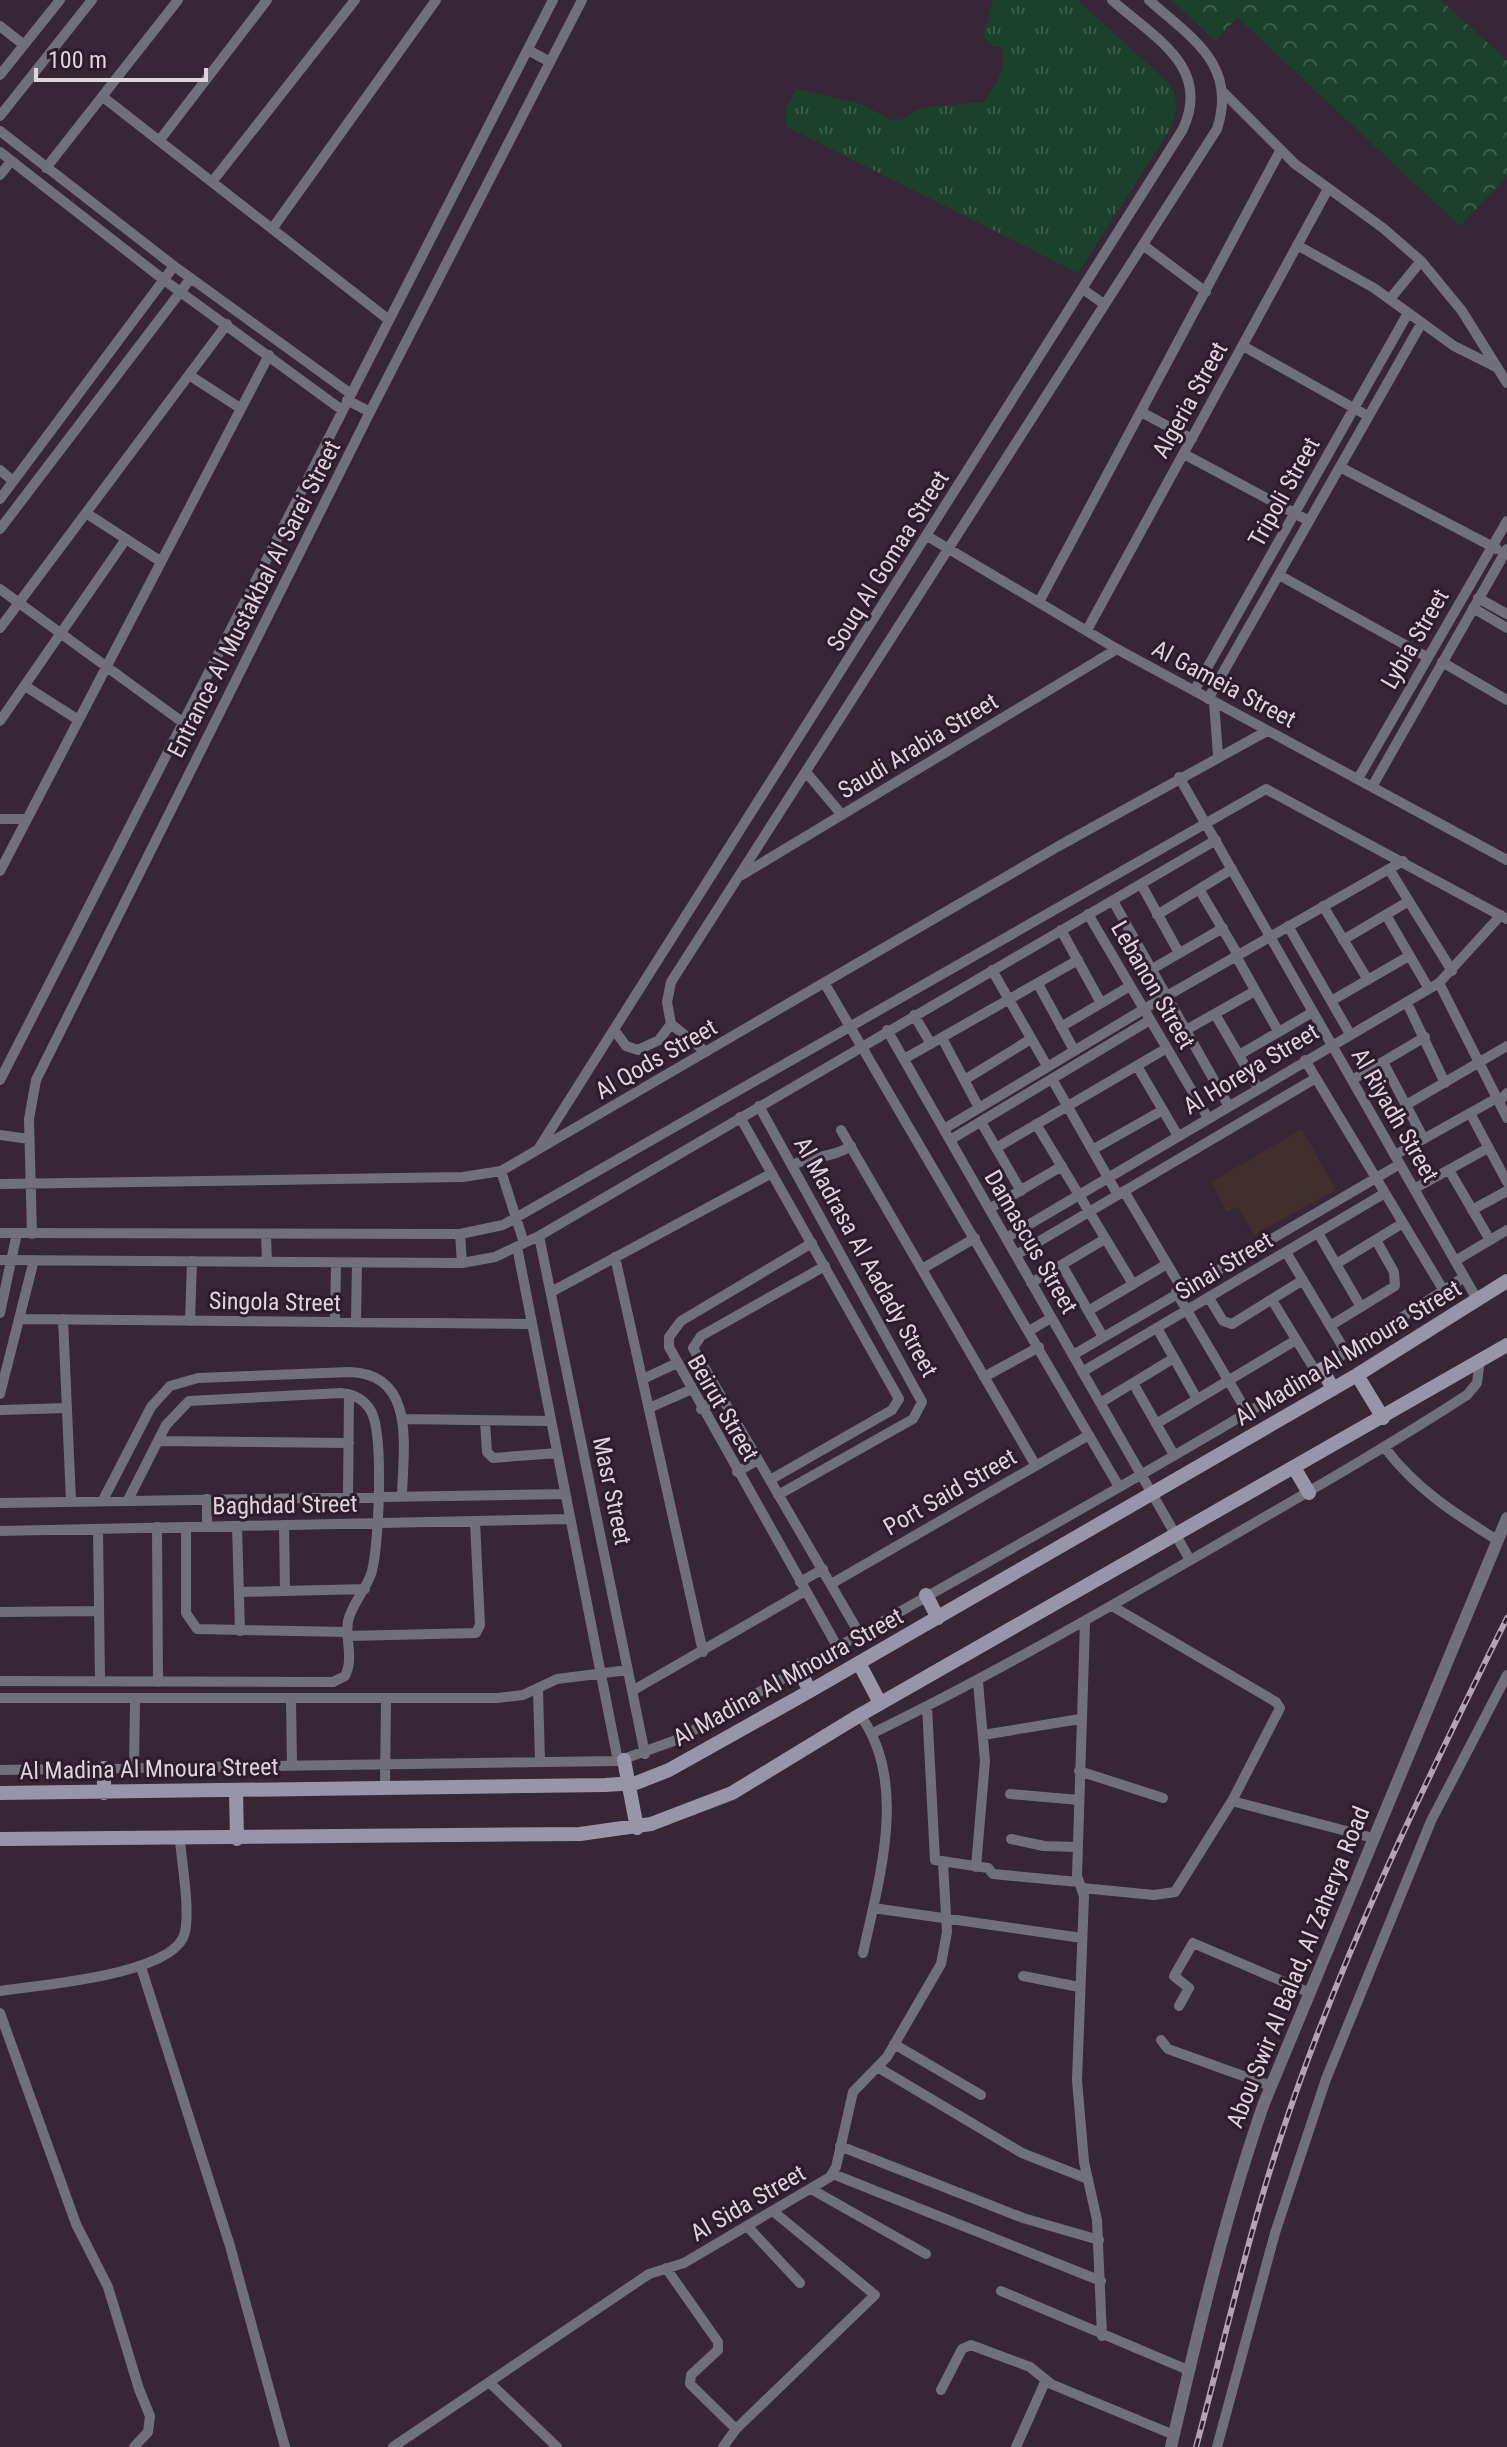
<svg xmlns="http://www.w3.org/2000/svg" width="1507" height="2447" font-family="'Roboto Condensed',sans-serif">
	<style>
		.education { fill: #422e2c }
		.grass { fill: url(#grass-tufts) }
		.park { fill: url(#park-crowns) }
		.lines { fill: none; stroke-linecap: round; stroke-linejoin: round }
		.minor { stroke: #71707a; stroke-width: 10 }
		.tertiary { stroke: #71707a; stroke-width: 12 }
		.secondary { stroke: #9795a7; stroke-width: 14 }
		.rail-casing { stroke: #b1a4b0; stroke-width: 6 }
		.rail { stroke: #2c1c2c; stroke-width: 3; stroke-dasharray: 9; stroke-linecap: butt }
		.labels { text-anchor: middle; stroke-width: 6; stroke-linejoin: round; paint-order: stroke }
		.street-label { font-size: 24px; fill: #dfd4de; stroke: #2c1c2c }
	</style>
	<defs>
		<pattern id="grass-tufts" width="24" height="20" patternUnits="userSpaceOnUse" patternTransform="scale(2)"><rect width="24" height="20" fill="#1b412d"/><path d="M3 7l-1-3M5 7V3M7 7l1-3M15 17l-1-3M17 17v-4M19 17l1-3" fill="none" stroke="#3c5c4b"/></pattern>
		<pattern id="park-crowns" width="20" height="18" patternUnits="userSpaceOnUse" patternTransform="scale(2)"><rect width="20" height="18" fill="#1b412d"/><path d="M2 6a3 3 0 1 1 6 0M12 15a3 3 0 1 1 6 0" fill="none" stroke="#3c5c4b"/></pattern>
	</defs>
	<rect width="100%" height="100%" fill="#362636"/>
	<path class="education" d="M1302,1129l34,61 -82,45 -16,-28 -11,5 -16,-30z"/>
	<path class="grass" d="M993,0h84l93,84c8,15 7,25 2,42l-94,147 -292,-147v-17l10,-20 66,15 28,16 14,-1 11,-8 14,-4 55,-5c11,-17 24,-34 18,-55l-10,-1 -9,-9z"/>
	<path class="park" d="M1171,0h269l67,60v116l-47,50 -223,-209 -21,24z"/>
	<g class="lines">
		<path class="minor" d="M0,26l24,19
			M528,50l22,12
			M0,75l60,-75
			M1223,92l72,72 88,64 38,33 41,50 45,72
			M103,97l286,223
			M0,116l92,-116
			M0,131l174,135 177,128
			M159,141l108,-141
			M0,152l164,128 178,130
			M46,168l132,-168
			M0,175l11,-14
			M212,182l143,-182
			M272,229l164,-229
			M1143,245l63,47
			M1297,245l77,43 80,58 44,22
			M1084,290l20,14
			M1390,299l31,-38
			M1243,346l125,70
			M189,375l51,33
			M347,400l23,12
			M1141,412l51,27
			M1184,454l125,67
			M1340,467l157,82
			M0,470l13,11
			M0,499l174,-233
			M86,513l74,48
			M0,529l191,-251
			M927,536l190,113 390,211
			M1279,575l148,82
			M0,589l185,135
			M1478,598l29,16
			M1039,602l241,-451
			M1473,608l34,20
			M0,628l227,-304
			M1087,630l241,-441
			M1442,662l65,38
			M25,686l52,33
			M1194,691l214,-378
			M1208,699l213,-375
			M1214,702l4,53
			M0,721l126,-182
			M806,772l36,43
			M1179,777l299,524
			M1359,777l148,-256
			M1373,785l134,-236
			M0,819h25
			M1389,869l63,102
			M0,871l269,-516
			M742,875l375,-226
			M1141,884l38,69
			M1199,889l39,66
			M1113,901l115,204
			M1323,906l45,74
			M1088,914l120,204
			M1157,915l75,-46
			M1386,915l43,74
			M1288,926l62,108
			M1061,930l40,73
			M1343,940l66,-39
			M1236,956l42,75
			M1152,969l71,-41
			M992,970l55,96
			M1439,983l68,135
			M825,984l293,501
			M1038,984l36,66
			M1331,1001l78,-45
			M1407,1003l38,80
			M1215,1014l43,74
			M914,1015l17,29
			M1061,1027l69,-41
			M887,1030l303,530
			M1186,1030l69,-39
			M615,1031l11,15 12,4 21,-10 12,-16
			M942,1038l37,70
			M706,1052l-35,-28 -4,-22 4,-20 546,-853c21,-65 -26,-91 -68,-129
			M1239,1055l74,-43
			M904,1059l174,-99
			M1305,1060l139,231
			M1383,1062l41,77
			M1137,1066l41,70
			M966,1079l65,-40
			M1052,1079l66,116
			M0,1080l553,-1080
			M1352,1080l73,-43
			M1499,1102l8,-9
			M1406,1105l101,-59
			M759,1106l163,296 -9,17 -135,76
			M1470,1113l37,69
			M740,1117l159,282 -7,11 -122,70
			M981,1122l40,69
			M1036,1124l97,160
			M944,1129l200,-120 259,-148
			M841,1130l195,336
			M0,1135l29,4
			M950,1140l200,-120
			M539,1148l644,-1019c29,-63 -30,-92 -71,-129
			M996,1148l171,-100
			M1092,1150l71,-40
			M1395,1155l102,-57
			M792,1165c20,-9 40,-7 59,-19
			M1449,1170l41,70
			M501,1171l23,72
			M0,1184l463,-7 38,-6 556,-324 210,-116
			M1414,1189l74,-41
			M1124,1191l58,98
			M989,1209l73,-43
			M1472,1210l35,-19
			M0,1233l460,1 43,-9 763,-436 241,130
			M1318,1233l43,74
			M32,1234l-3,-115 7,-39 334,-668 212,-412
			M266,1234l1,28
			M460,1234l2,29
			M539,1236l106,518
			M1006,1238l433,-255 62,-68
			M812,1243l-131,78 -12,16v10l168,299
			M517,1247l101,514
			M1286,1252l61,102
			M1016,1255l300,-177
			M615,1257l88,395
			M0,1260l462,3 33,-6 44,-21 677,-396
			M1455,1261l52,-31
			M1336,1264l67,-41
			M1062,1265l41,72
			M825,1266l-124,70 -8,12 166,285
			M922,1269l53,-31
			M1031,1283l74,-44
			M551,1292l221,-119
			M1176,1292l71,120
			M1209,1298l14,23 9,3 71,-44
			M1272,1300l44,72
			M1088,1311l79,-47
			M0,1313l17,-80
			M19,1319l513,5
			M63,1319l8,182
			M190,1321l2,-60
			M335,1322l1,-59
			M356,1322l1,-59
			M1330,1326l65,-40 -1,-14 -18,-32
			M1157,1328l40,71
			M1029,1331l22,-13
			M1073,1355l327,-191
			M1082,1372l303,-179
			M984,1377l55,-30
			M643,1379l32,-15
			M1133,1383l41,72
			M0,1394l34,-134
			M1100,1403l74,-45
			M649,1408l41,-18
			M701,1409l19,-12
			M0,1410l67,-2
			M403,1419l148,2
			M485,1421l2,31 6,6 64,-5
			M1156,1424l140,-84
			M158,1441l191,2
			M1385,1448c31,41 69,65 112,92
			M737,1472l21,-12
			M348,1497l1,-103
			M103,1500l48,-93 19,-21 28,-8 152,-6c67,2 53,77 52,124
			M0,1503l565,-9
			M284,1525l1,66
			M207,1526v-27
			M237,1526l3,105
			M157,1527l1,155
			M186,1527v86l11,16 150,3
			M98,1529l2,152
			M0,1531l570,-12
			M800,1582l23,-13
			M831,1584l258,-149
			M239,1592l126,-3
			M0,1612l99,-1
			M1085,1623l-8,253 7,20 -7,184 7,82 13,58 5,116
			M347,1636l129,-3 4,-8 -5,-103
			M0,1681l333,1 12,-6c9,-17 0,-37 3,-55 4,-18 19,-32 24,-50 7,-27 12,-137 -1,-160 -7,-12 -17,-17 -30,-18l-152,8 -23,24 -38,75
			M538,1690l2,72
			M632,1691l173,-100
			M0,1698h497l26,-3 34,-16 71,-9
			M291,1700l1,65
			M927,1707l8,153 53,8 5,6 85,8
			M860,1715c49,67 19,164 3,238
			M873,1733c109,-53 212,-112 316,-172 94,-55 187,-107 278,-166l10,-12 3,-24
			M983,1735l97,-16
			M134,1767l1,-66
			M0,1770l618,-9 61,-22c261,-155 532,-294 785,-462
			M1079,1771l84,27
			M385,1788l1,-88
			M1010,1794l69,6
			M1232,1801l141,37
			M1011,1839l33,7 33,1
			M976,1867l9,-106 -7,-79
			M1082,1888l72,7 21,-3 57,-91 48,-93 -4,-6 -164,-96
			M873,1908l209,30
			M141,1967l89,279 55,201
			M1023,1976l56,11
			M0,1991c39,-6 177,-16 185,-59 5,-24 -3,-67 -5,-92
			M1179,2006l10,-18 -15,-12 19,-33 117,50
			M0,2013l76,211 32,63 31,102 11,27 -2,16 -14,15
			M1161,2040l7,9 103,37
			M894,2044l87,51
			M879,2068l143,85 66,26
			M840,2146l183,72 76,22
			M833,2174l268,107
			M811,2189l115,65
			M747,2226l53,57
			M666,2268l52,74v8l-27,25 -1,9 46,45
			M1001,2291l187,79
			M490,2383l67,64
			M941,2390l21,-41 9,-4 59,22 21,17 123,51
			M393,2447l256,-173 35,-11 146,-86 6,-10 17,-75 34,-35 54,-93 6,-32 -4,-69
			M723,2447l13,-18 139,-134 -101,-83
			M1016,2447l29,-65
			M1217,2447l58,-214 51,-154 105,-258 76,-146"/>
		<path class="tertiary" d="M1171,2447c27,-115 54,-232 93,-344l243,-585"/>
		<path class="secondary" d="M1322,1369l11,20
			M1357,1375l26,43
			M1295,1469l14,24
			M926,1595l12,23
			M859,1663l21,40
			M798,1668l12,23
			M624,1760l13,68
			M236,1790l1,49
			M0,1793l605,-8 31,-2 33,-13 141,-79 547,-316 150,-94
			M104,1793v-25
			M0,1839l580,-5 71,-10 81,-31 128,-78 647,-370"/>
		<defs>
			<path id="rail" d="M1196,2447c28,-103 51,-209 85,-311 59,-179 142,-349 226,-518"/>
		</defs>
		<use href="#rail" class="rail-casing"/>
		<use href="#rail" class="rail"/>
	</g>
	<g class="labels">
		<g class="street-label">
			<text transform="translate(1190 400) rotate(-61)" y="8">Algeria Street</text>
			<text transform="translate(1284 492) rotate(-61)" y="8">Tripoli Street</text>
			<text transform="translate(888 561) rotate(-58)" y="8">Souq Al Gomaa Street</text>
			<text transform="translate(254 599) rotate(-63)" y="8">Entrance Al Mustakbal Al Sarei Street</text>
			<text transform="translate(1415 639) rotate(-60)" y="8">Lybia Street</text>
			<text transform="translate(1224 684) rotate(28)" y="8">Al Gameia Street</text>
			<text transform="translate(918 746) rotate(-31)" y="8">Saudi Arabia Street</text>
			<text transform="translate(1153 985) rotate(60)" y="8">Lebanon Street</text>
			<text transform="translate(656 1059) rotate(-30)" y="8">Al Qods Street</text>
			<text transform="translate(1251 1069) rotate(-31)" y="8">Al Horeya Street</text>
			<text transform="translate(1395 1115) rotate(60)" y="8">Al Riyadh Street</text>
			<text transform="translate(1031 1242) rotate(60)" y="8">Damascus Street</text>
			<text transform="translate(866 1257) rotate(61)" y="8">Al Madrasa Al Aadady Street</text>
			<text transform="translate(1224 1266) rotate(-31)" y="8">Sinai Street</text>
			<text transform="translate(275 1302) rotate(1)" y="8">Singola Street</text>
			<text transform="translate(1348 1353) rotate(-31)" y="8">Al Madina Al Mnoura Street</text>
			<text transform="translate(723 1408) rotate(60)" y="8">Beirut Street</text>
			<text transform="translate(612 1491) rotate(78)" y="8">Masr Street</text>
			<text transform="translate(950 1492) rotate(-30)" y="8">Port Said Street</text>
			<text transform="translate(285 1505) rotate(-1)" y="8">Baghdad Street</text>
			<text transform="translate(788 1677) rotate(-29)" y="8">Al Madina Al Mnoura Street</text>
			<text transform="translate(149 1769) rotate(-1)" y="8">Al Madina Al Mnoura Street</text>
			<text transform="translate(1298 1967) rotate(-68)" y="8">Abou Swir Al Balad, Al Zaherya Road</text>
			<text transform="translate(748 2203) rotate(-30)" y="8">Al Sida Street</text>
		</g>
	</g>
	<path d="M36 68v12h170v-12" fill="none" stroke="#dfd4de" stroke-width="4"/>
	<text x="48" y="68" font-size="24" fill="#dfd4de" stroke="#2c1c2c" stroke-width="6" paint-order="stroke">100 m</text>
</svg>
